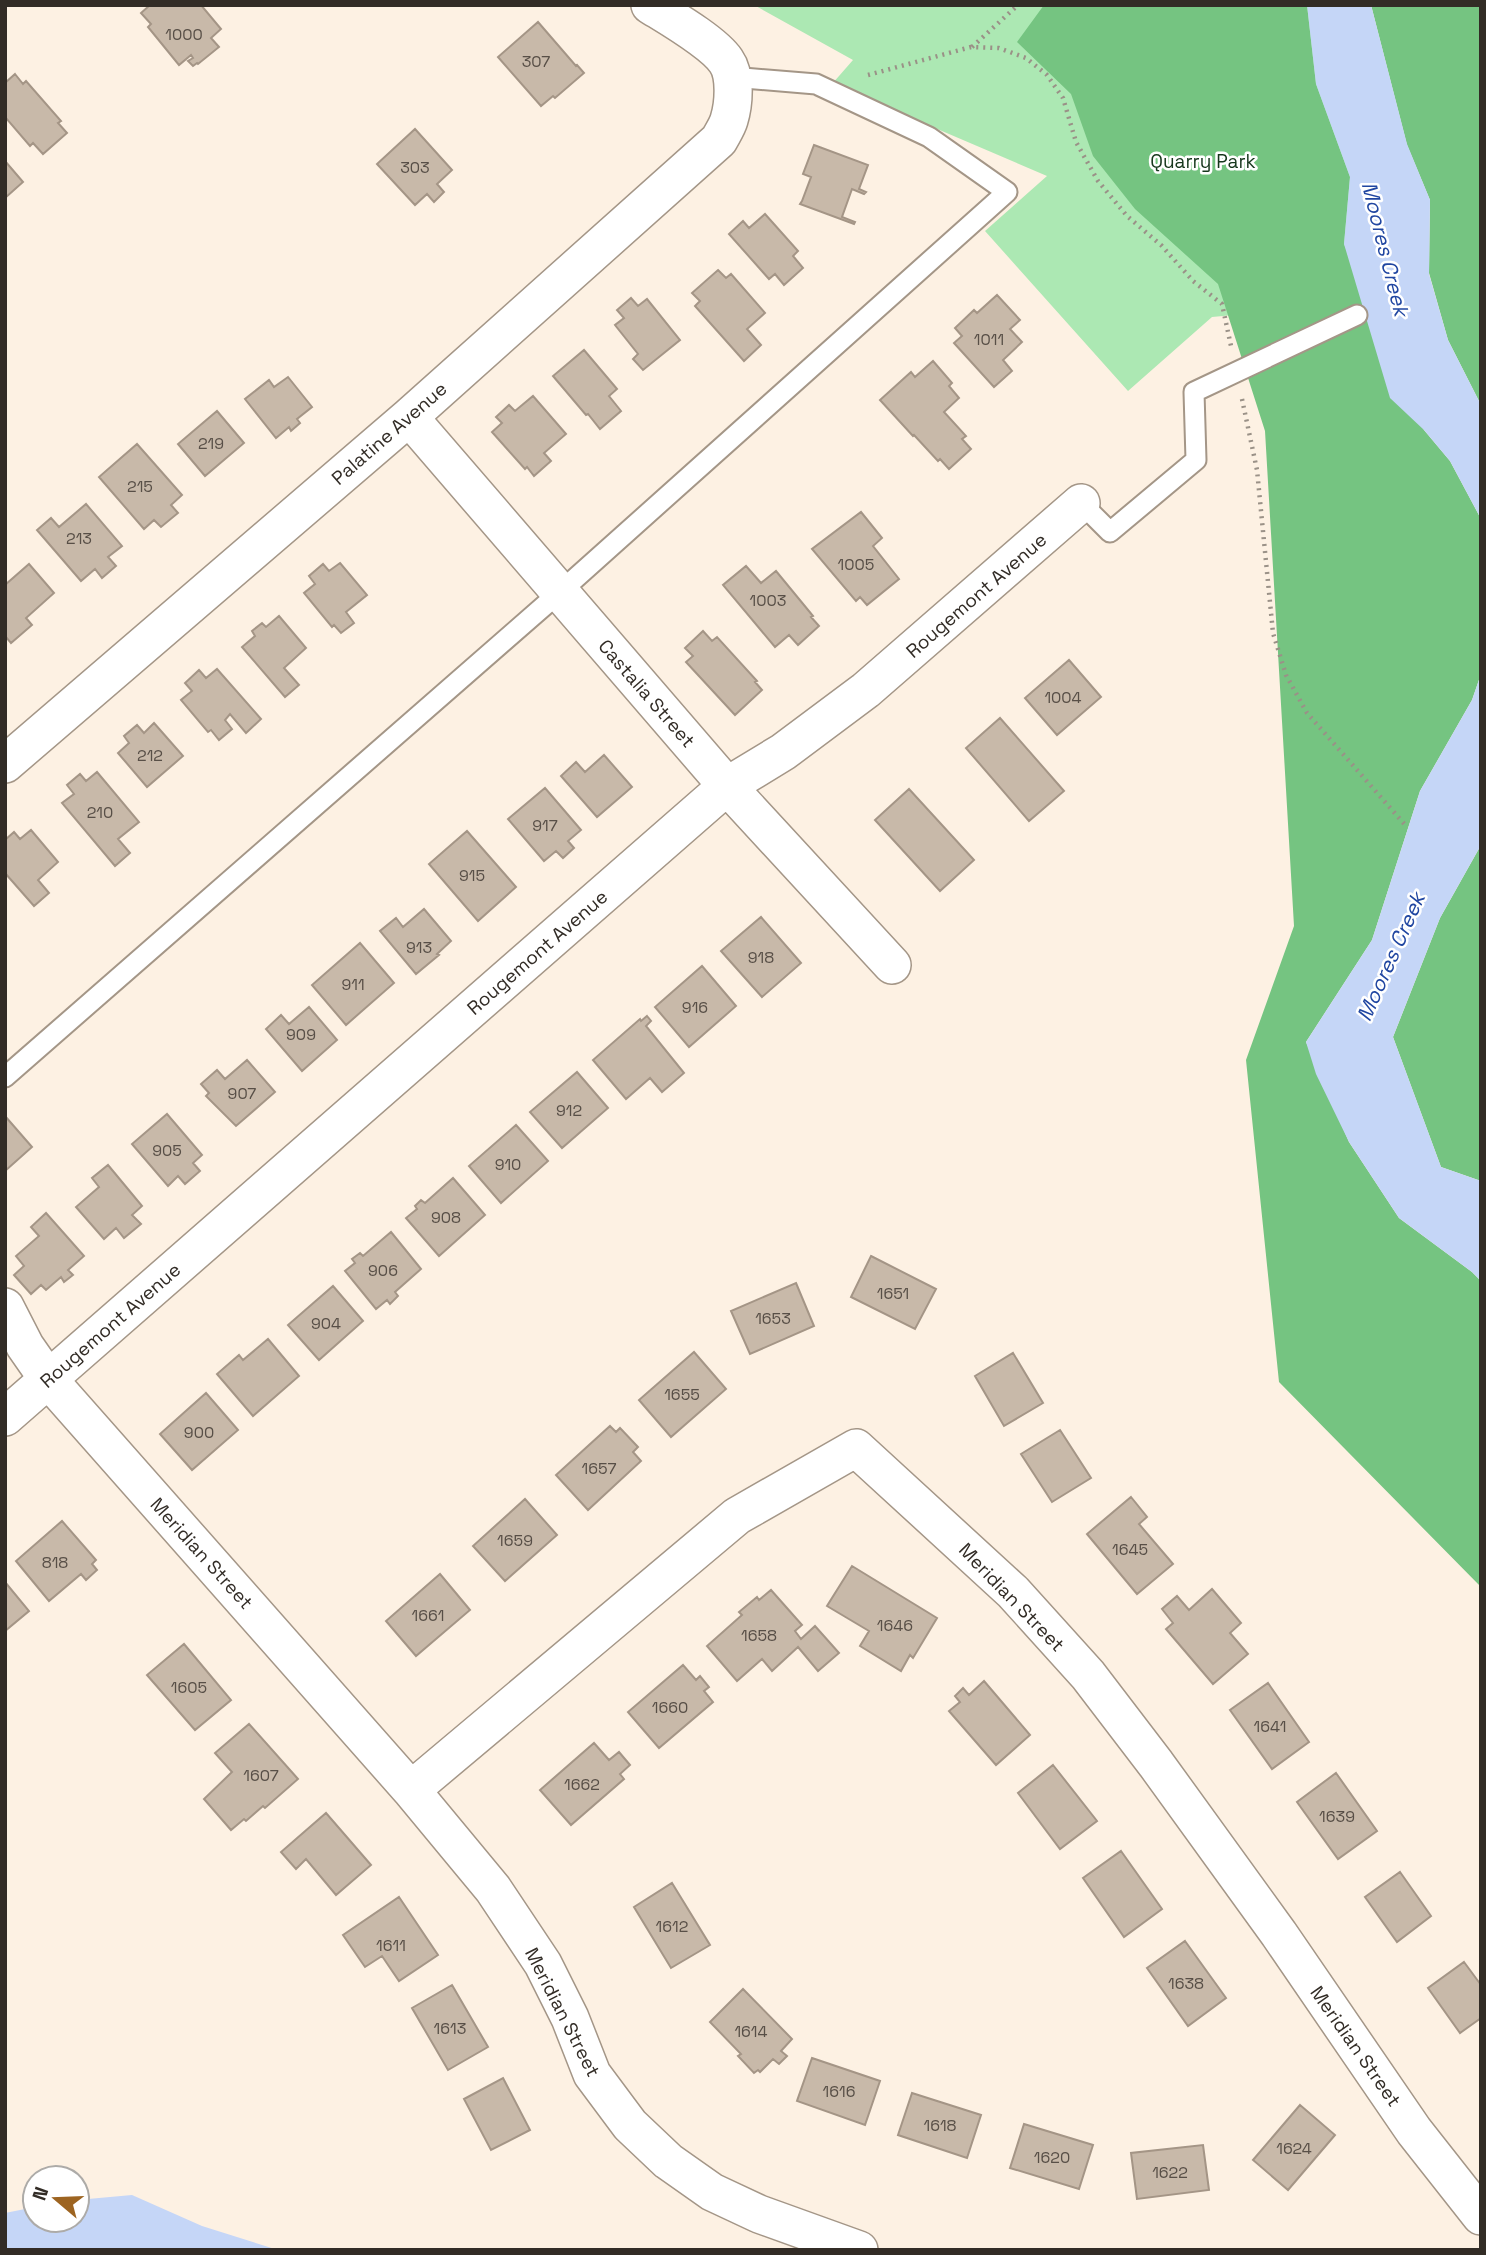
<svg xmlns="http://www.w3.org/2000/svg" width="1486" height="2255" font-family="'Space Grotesk',sans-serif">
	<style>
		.green { fill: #ace8b3 }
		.forest { fill: #75c481 }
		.water { fill: #c5d6f7 }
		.building { fill: #c8b9a9; stroke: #a49586; stroke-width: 2 }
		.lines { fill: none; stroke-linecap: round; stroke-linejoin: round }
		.lane-casing { stroke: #a49687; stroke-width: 23 }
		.street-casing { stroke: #a49687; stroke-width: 40 }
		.path { stroke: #9a9187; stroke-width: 4.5; stroke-dasharray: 2 5; stroke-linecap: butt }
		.lane { stroke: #fff; stroke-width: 19 }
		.street { stroke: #fff; stroke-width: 37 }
		.labels { text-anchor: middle; stroke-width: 5; stroke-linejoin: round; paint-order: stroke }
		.number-label { font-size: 16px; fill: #584f47 }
		.park-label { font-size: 19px; fill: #16371c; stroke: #fff }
		.street-label { font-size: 19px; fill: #322c26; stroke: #fff }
		.water-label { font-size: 21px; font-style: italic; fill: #2046a1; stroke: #fff }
	</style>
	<rect width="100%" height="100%" fill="#fdf1e3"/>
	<path class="green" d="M754,5h579l56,296 -177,16 -84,74 -143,-160 62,-55 -215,-92 21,-24z"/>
	<path class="forest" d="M1044,5h263l9,79 34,93 -6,67 80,186 26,31 31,58v155l-9,26 -52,91 -48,149 -66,102 43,100 50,76 73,54 9,9v306l-202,-205 -33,-322 48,-134 -29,-495 -47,-147 -83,-75 -42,-53 -22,-62 -54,-52z
		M1371,5h110v400l-33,-65 -19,-67 1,-73 -23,-55z
		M1481,845v336l-40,-14 -48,-130 47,-119z"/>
	<path class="water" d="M1307,5h64l36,139 23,56 -1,74 19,66 33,65v114l-31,-58 -26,-31 -34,-32 -46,-154 6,-67 -34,-93z
		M1481,674v171l-41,73 -47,119 48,130 40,14v100l-9,-9 -73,-54 -50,-76 -33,-68 -10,-32 66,-102 48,-149 52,-91z
		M132,2195l70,31 76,24h-273v-37l30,-6v13h42v-20z"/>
	<path class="building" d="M150,5h51l20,24 -10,9 8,9 -21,17 -1,-1 -4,3 -5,-5 5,-3 -2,-3 -12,10 -31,-38 3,-3 -10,-11z
		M538,22l38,44 1,-1 7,8 -29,25 -2,-2 -12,10 -43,-49z
		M15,74l8,10 3,-3 35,40 -3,2 9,10 -24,21 -10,-11 -3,3 -25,-29v-34z
		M415,129l37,41 -15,14 7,8 -10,10 -7,-8 -12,11 -38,-41z
		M814,145l54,20 -9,24 7,3 -2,2 -12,-5 -10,28 13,5 -1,2 -54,-20 2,-3 9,-24 -8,-3z
		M5,161l18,21 -18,16z
		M765,214l33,37 -5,5 10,12 -19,17 -9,-11 -6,5 -40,-45 14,-13 6,7z
		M718,270l8,8 5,-4 34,39 -18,16 14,16 -17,16 -49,-55 5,-5 -8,-8z
		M997,295l23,25 -10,9 12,13 -19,18 9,11 -18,16 -40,-44 8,-7 -7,-8 19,-18 3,3z
		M631,298l7,8 9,-7 33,41 -37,30 -10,-11 5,-5 -23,-29 9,-7 -7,-8z
		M584,350l33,39 -8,7 12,15 -21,18 -12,-15 -2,1 -33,-39z
		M933,361l19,22 -3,3 10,12 -15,14 22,24 -4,3 9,10 -22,20 -9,-10 -2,2 -24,-26 -1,1 -33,-36 31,-28 4,5z
		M288,377l24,30 -15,12 3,4 -9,8 -2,-4 -13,11 -31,-39 24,-19 5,7z
		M533,396l33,38 -22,19 7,8 -17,15 -7,-9 -2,2 -33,-37 10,-9 -6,-6 13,-12 6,6z
		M217,411l27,32 -39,33 -27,-32z
		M137,444l45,51 -11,10 7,8 -17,14 -7,-7 -10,9 -45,-52z
		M86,504l36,42 -14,11 8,9 -14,12 -7,-9 -14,12 -44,-51 14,-12 8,9z
		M861,512l21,26 -9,8 26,33 -32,26 -7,-8 -4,4 -44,-52z
		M340,563l27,32 -21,17 8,11 -13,10 -7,-8 -2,2 -28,-34 11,-9 -6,-8 14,-12 6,7z
		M29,564l25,29 -28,25 6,7 -21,18 -6,-7v-51z
		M746,566l15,17 15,-12 37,45 -2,1 8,9 -21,19 -9,-10 -14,12 -52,-62z
		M279,616l27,32 -22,20 15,17 -14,12 -43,-50 13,-11 -3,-5 10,-8 4,4z
		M703,631l9,10 5,-4 40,44 -2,1 7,8 -27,25 -49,-53 7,-6 -8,-8z
		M1069,660l32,37 -44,38 -32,-37z
		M217,669l44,50 -15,14 -16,-19 -5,6 7,9 -13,11 -8,-10 -3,2 -27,-32 11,-9 -7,-8 14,-13 7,8z
		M1000,718l64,73 -35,30 -63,-73z
		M154,723l29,33 -36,31 -29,-34 11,-10 -5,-7 13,-11 7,8z
		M604,755l28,32 -35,30 -36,-41 15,-14 9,10z
		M97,772l42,50 -21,17 12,14 -15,13 -53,-63 12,-9 -7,-9 13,-11 6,7z
		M545,788l36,42 -13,11 6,7 -11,10 -7,-7 -12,10 -36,-42z
		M909,789l65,71 -34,31 -65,-71z
		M31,830l27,32 -20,18 11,13 -15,13 -29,-33v-33l9,-8 6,7z
		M467,831l49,56 -38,34 -49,-57z
		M424,909l27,32 -14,13 2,1 -23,19 -36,-43 16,-13 7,9z
		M761,917l40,46 -39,34 -41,-46z
		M360,943l34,40 -48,42 -34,-40z
		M702,966l34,40 -47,41 -34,-40z
		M309,1007l28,33 -35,31 -36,-42 15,-14 8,9z
		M647,1016l4,5 -5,5 38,47 -22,19 -12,-14 -24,21 -33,-39 47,-41 1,2z
		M247,1060l28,32 -39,34 -30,-30 3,-3 -8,-9 16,-14 8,9z
		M577,1072l31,36 -46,40 -32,-36z
		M167,1114l35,41 -9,8 7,8 -15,13 -7,-8 -10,10 -36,-42z
		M5,1116l27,31 -27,24z
		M516,1125l32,36 -47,42 -32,-37z
		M108,1165l34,41 -10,9 9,9 -17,14 -8,-10 -12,11 -28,-32 23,-20 -7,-9z
		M453,1178l32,37 -46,41 -33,-38 11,-9 -2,-3 6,-6 4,3z
		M46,1213l38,43 -16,14 5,5 -9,7 -3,-5 -15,13 -5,-5 -10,9 -17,-19 10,-9 -8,-10 23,-20 -8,-9z
		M391,1232l30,37 -26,23 3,4 -8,8 -3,-4 -11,9 -31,-38 10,-8 -3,-4 8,-6 3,3z
		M871,1256l65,33 -21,40 -64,-32z
		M796,1283l18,43 -64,28 -19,-43z
		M333,1286l30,35 -44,39 -31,-35z
		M268,1339l31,37 -46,40 -36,-42 22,-19 4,5z
		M694,1352l32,37 -55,48 -32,-37z
		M1013,1353l30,50 -39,23 -29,-50z
		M206,1393l32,37 -46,40 -32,-36z
		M610,1426l6,6 4,-4 18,19 -5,5 8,9 -53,49 -32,-35z
		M1060,1430l31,48 -39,24 -31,-48z
		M1131,1497l16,20 -8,7 34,40 -36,30 -50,-60z
		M525,1499l32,36 -52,46 -32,-35z
		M62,1521l34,39 -4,4 5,6 -11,10 -5,-6 -32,27 -33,-40z
		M852,1566l85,52 -24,40 -3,-3 -9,16 -41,-25 9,-15 -42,-25z
		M440,1574l30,36 -54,46 -30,-35z
		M5,1582l24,29 -24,20z
		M1212,1589l29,34 -11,10 18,21 -35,30 -47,-55 7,-6 -11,-14 15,-13 12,14z
		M771,1590l31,35 -7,6 6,8 14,-13 24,27 -21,18 -20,-24 -26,24 -10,-12 -25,22 -30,-35 35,-31 -3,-3 18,-15 2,3z
		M184,1644l47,56 -36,30 -48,-55z
		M683,1665l13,15 4,-4 9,11 -5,4 9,11 -54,46 -31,-36z
		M984,1681l46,54 -34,30 -47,-54 11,-9 -5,-6 8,-8 6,7z
		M1268,1683l41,59 -37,27 -42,-59z
		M249,1724l49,55 -33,29 -2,-2 -17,15 -2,-2 -13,11 -27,-31 28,-27 -17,-19z
		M594,1743l15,17 10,-8 11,13 -10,9 4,5 -53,46 -31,-35z
		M1053,1765l44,56 -37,28 -42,-56z
		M1336,1773l41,58 -39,28 -41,-57z
		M326,1813l45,52 -35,30 -30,-36 -10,10 -15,-17z
		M1121,1851l41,58 -38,28 -41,-59z
		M1400,1872l31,44 -34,26 -32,-45z
		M672,1883l38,62 -39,23 -37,-61z
		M399,1897l39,58 -39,26 -17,-25 -17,11 -22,-32z
		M1185,1941l41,57 -38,28 -41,-58z
		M1464,1962l17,23v33l-21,15 -32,-45z
		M452,1985l36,62 -40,23 -36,-62z
		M743,1989l49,50 -11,12 6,5 -8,8 -6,-5 -13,13 -2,-2 -4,3 -16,-17 3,-2 -31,-32z
		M812,2058l68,23 -15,44 -68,-24z
		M503,2078l27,52 -39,20 -27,-51z
		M912,2093l69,22 -14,43 -69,-23z
		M1300,2105l35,30 -47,55 -35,-30z
		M1024,2124l69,21 -14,44 -69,-21z
		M1203,2145l6,45 -72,9 -6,-46z"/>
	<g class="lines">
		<defs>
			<path id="lane" d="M1081,503l29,29 86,-72 -2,-68 163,-77
				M5,1077l555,-485 447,-400 -78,-55 -113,-53 -84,-7"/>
			<path id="street" d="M409,417l318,369 165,179
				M5,764l404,-347 310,-277c3,-6 8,-13 10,-20 5,-16 7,-45 -3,-59 -13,-19 -55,-43 -76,-56
				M5,1307l20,39 23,33 363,411
				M5,1417l722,-631 56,-34 83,-62 215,-187
				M859,2250l-100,-36 -47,-22 -44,-31 -38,-36 -38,-51 -22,-56 -27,-54 -50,-75 -82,-99 326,-274 119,-68 157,144 75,83 68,89 123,170 135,197 67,85"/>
		</defs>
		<use href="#lane" class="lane-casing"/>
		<use href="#street" class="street-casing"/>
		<path class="path" d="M972,47l46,-42
			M868,75l103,-28 28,1 27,10 21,17 16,23 13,44 22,39 29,35 35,30 31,35 29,23 9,42
			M1242,399l15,71 16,163 13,42 21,38 100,114"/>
		<use href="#lane" class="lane"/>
		<use href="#street" class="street"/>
	</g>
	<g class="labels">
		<g class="number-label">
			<text x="184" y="40">1000</text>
			<text x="536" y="67">307</text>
			<text x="415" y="173">303</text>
			<text x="989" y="345">1011</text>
			<text x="211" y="449">219</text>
			<text x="140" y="492">215</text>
			<text x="79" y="544">213</text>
			<text x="856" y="570">1005</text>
			<text x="768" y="606">1003</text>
			<text x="1063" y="703">1004</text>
			<text x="150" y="761">212</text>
			<text x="100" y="818">210</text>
			<text x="545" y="831">917</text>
			<text x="472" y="881">915</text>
			<text x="419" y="953">913</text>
			<text x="761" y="963">918</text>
			<text x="353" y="990">911</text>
			<text x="695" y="1013">916</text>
			<text x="301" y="1040">909</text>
			<text x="242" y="1099">907</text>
			<text x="569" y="1116">912</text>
			<text x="167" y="1156">905</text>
			<text x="508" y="1170">910</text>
			<text x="446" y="1223">908</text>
			<text x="383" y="1276">906</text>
			<text x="893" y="1299">1651</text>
			<text x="773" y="1324">1653</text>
			<text x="326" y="1329">904</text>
			<text x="682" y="1400">1655</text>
			<text x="199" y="1438">900</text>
			<text x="599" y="1474">1657</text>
			<text x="515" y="1546">1659</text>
			<text x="1130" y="1555">1645</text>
			<text x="55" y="1568">818</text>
			<text x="428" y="1621">1661</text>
			<text x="895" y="1631">1646</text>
			<text x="759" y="1641">1658</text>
			<text x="189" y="1693">1605</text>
			<text x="670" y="1713">1660</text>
			<text x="1270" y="1732">1641</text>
			<text x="261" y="1781">1607</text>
			<text x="582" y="1790">1662</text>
			<text x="1337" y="1822">1639</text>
			<text x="672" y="1932">1612</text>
			<text x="391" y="1951">1611</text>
			<text x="1186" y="1989">1638</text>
			<text x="450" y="2034">1613</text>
			<text x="751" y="2037">1614</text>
			<text x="839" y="2097">1616</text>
			<text x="940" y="2131">1618</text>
			<text x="1294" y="2154">1624</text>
			<text x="1052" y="2163">1620</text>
			<text x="1170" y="2178">1622</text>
		</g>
		<g class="park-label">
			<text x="1203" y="168">Quarry Park</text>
		</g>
		<g class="street-label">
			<text transform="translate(389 433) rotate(-41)" y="7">Palatine Avenue</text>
			<text transform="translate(976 595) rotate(-41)" y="7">Rougemont Avenue</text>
			<text transform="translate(647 693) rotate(49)" y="7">Castalia Street</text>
			<text transform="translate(537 952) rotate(-41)" y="7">Rougemont Avenue</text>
			<text transform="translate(110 1325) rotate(-41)" y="7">Rougemont Avenue</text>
			<text transform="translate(202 1553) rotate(48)" y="7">Meridian Street</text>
			<text transform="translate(1012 1597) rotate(46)" y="7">Meridian Street</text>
			<text transform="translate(563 2012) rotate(63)" y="7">Meridian Street</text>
			<text transform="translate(1356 2046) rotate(55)" y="7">Meridian Street</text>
		</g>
		<g class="water-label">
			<text transform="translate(1385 249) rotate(76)" y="7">Moores Creek</text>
			<text transform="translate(1391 957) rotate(-66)" y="7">Moores Creek</text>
		</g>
	</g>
	<rect width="1486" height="2255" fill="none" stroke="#322c26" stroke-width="14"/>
	<g transform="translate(56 2199) rotate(289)"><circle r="33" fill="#ffffff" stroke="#adaba8" stroke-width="2"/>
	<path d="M0-5L12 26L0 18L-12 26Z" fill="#9d6421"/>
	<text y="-10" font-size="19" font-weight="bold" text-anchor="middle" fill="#322c26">N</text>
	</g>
</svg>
